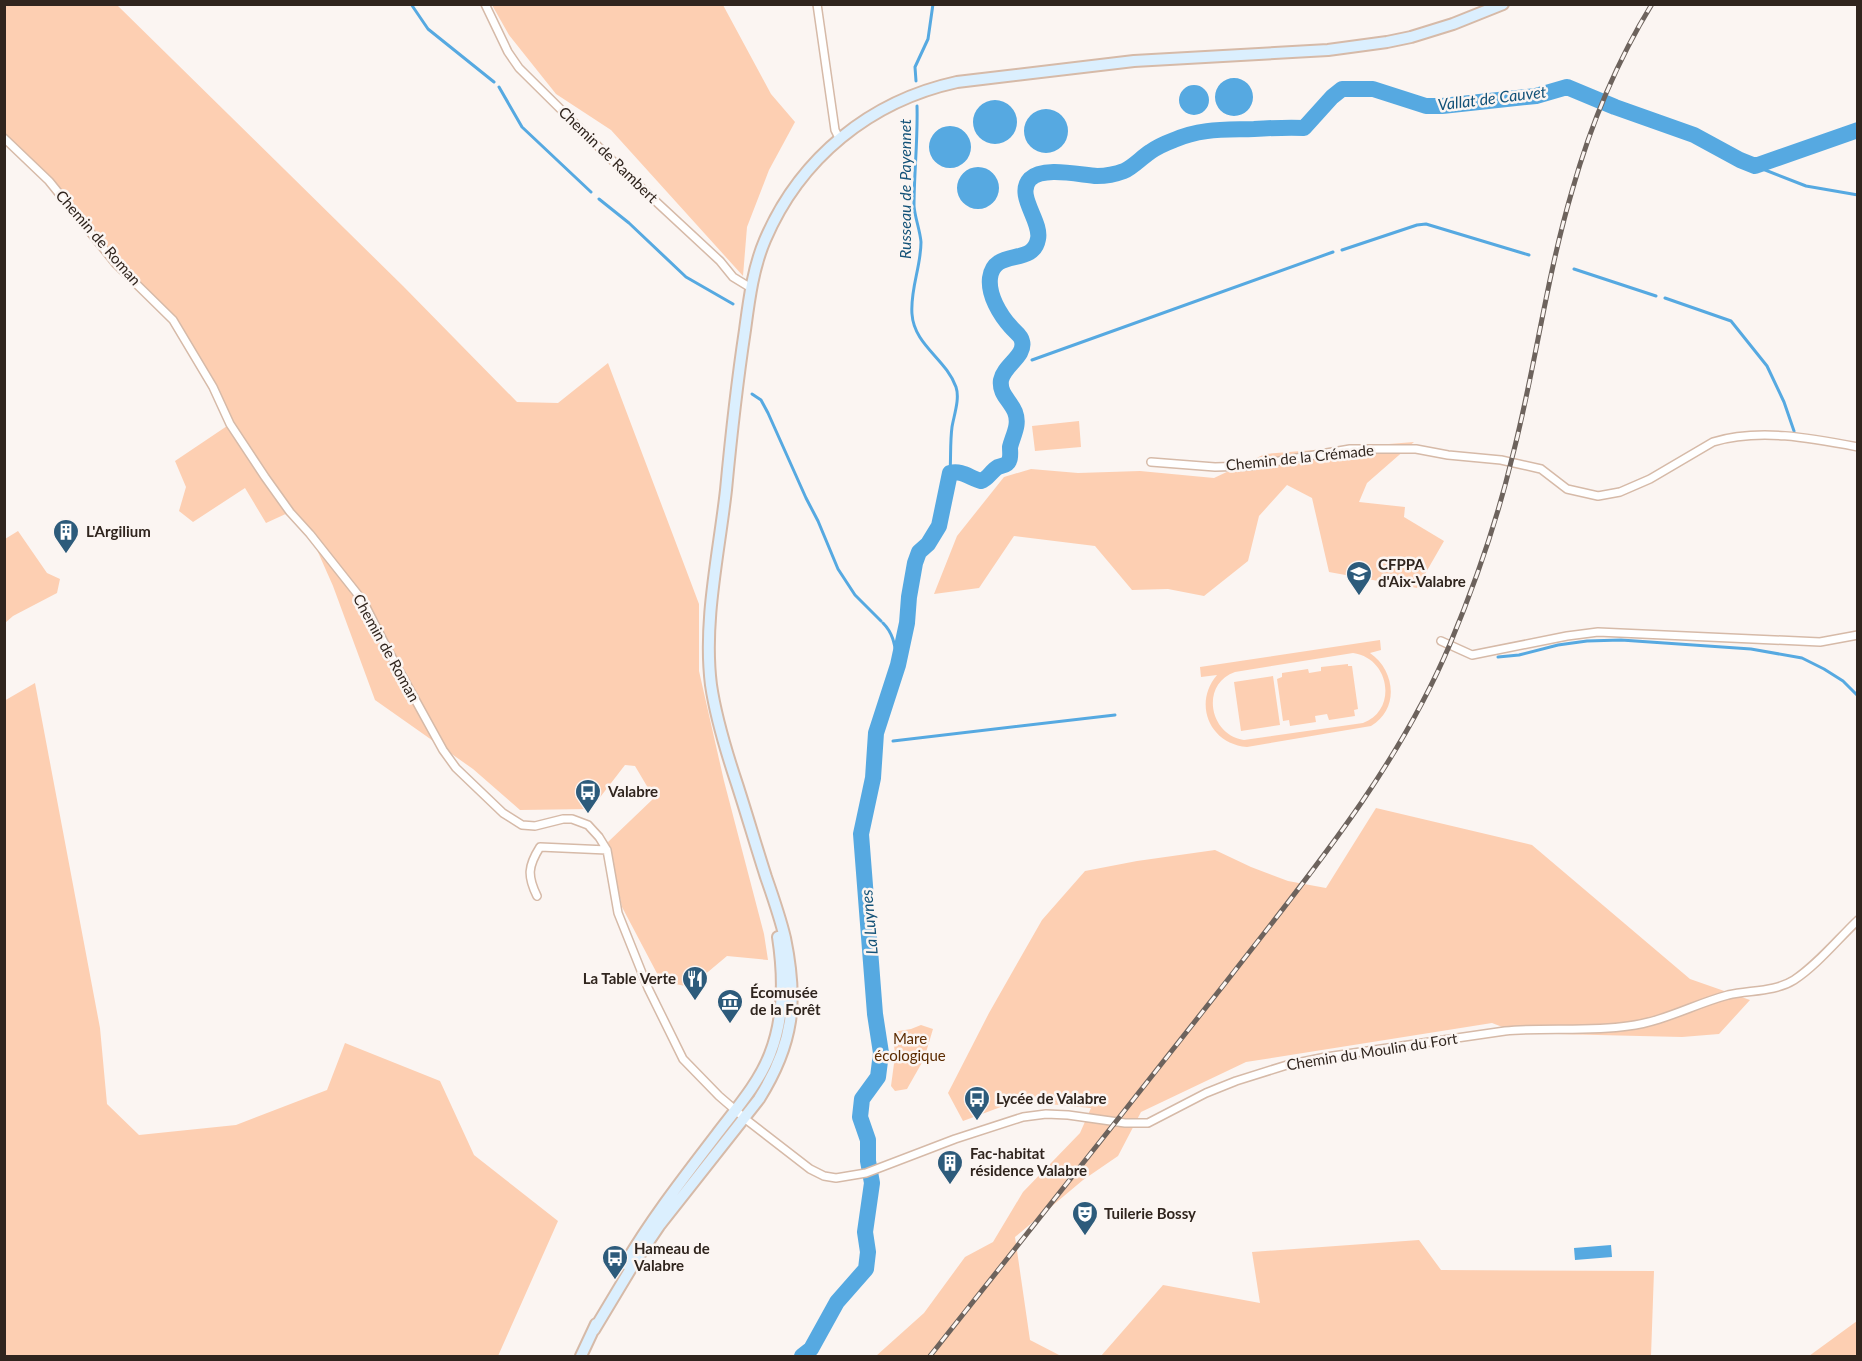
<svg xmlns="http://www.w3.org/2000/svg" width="1862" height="1361" font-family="Lato,sans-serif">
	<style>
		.green { fill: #fdcfb2; fill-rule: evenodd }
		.water { fill: #56a9e1 }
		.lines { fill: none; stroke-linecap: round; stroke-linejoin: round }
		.stream { stroke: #56a9e1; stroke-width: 3 }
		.river { stroke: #56a9e1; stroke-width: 16 }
		.street-casing { stroke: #d6baa8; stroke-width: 10 }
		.secondary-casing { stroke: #d6baa8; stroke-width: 14 }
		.street { stroke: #fff; stroke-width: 7 }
		.secondary { stroke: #dbeffe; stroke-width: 10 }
		.rail-casing { stroke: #6d635d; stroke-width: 5 }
		.rail { stroke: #fbf5f2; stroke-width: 3; stroke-dasharray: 9; stroke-linecap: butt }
		.labels { text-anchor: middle; stroke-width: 5; stroke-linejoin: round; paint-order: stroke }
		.street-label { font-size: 15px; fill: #30251e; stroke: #fbf5f2 }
		.poi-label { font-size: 15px; font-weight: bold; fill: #30251e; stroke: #fbf5f2; text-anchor: start }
		.park-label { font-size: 15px; fill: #5c2b00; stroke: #fbf5f2 }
		.water-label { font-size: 16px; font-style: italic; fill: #135278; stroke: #fbf5f2 }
	</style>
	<rect width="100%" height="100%" fill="#fbf5f2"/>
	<path class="green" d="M4,5h113l286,281 114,116 41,1 50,-40 91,241v67l25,110 40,153 4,26 -41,-4 -37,31 -29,-6 -39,-74 -14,-65 46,-44 -19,-32 -10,-1 -34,44 -71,1 -47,-41 -98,-69 -42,-114 -23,-52 -20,-22 -24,11 -21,-35 -52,34 -14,-11 7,-24 -11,-26 55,-37 -47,-89 -67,-71 -41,-52 -70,-74z
		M492,5h231l48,89 24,28 -26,48 -22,57 -4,49 -132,-146 -55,-36 -47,-59z
		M1079,421l2,26 -46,4 -3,-25z
		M1414,442l-47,41 -8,19 46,5 -1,10 40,24 -27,47 -88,-16 -17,-74 -25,-13 -28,31 -11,45 -44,35 -36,-7 -36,1 -37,-44 -81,-10 -35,52 -45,6 23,-58 47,-59 27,-8 47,4 62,-2 74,7 51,-24z
		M18,531l29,42 13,6 -3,14 -44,23 -8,7v-84z
		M1380,640l1,10 -11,3c25,17 30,56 1,73l-124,21c-38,-3 -54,-44 -30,-72l-16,2 -1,-10zM1353,653c37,5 45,57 10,70l-119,17c-35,-5 -44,-56 -9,-68z
		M1348,664v2h4l6,43 -4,1 1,6 -26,4 -2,-6 -12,2 1,6 -26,4 -1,-6 -6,1 -6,-42 5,-2v-4l26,-4 1,4 12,-2v-4z
		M1273,676l7,49 -39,6 -7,-49z
		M35,683l65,345 7,76 32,31 97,-10 91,-35 18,-47 95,38 34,74 84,66 -60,135h-493l-1,-655z
		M1376,808l156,37 158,134 60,21 -31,34 -37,3 -164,-4 -26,-10 -246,39 -105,50 -23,44 -35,24 -68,57 15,103 31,16h-185l48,-43 41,-56 28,-15 30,-50 57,-59 11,-25 -74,-7 -54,20 -15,-28 41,-80 53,-93 43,-49 52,-10 78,-11 36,17 37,14 38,7z
		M921,1025l12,4 -9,30 -17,30 -12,2 -4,-5 4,-30 -2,-24 18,-3z
		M1419,1240l22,30 213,1 -3,85h-550l62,-71 97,18 -8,-51z
		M1857,1321v35h-48z"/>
	<path class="water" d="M1215 97a19 19 0 1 1 38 0a19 19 0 1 1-38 0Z
		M1179 100a15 15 0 1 1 30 0a15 15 0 1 1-30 0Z
		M973 122a22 22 0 1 1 44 0a22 22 0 1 1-44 0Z
		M1024 131a22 22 0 1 1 44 0a22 22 0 1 1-44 0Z
		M929 147a21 21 0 1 1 42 0a21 21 0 1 1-42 0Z
		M957 188a21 21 0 1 1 42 0a21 21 0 1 1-42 0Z
		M1611,1245l1,12 -37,3 -1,-12z"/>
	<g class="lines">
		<path class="stream" d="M411,4l17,25 66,53
			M916,81l-1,-14 13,-28 5,-35
			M499,87l23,40 69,65
			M917,106c1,33 -3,67 -3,100 1,12 6,24 7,36 0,25 -11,47 -9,72 2,31 34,45 44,73 4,12 -2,28 -4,40 -2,15 -1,31 -2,46
			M1755,166l51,20 52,9
			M599,199l30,24 57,54 47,27
			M1342,250l75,-25 9,-1 103,31
			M1574,269l82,27
			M1665,298l66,23 36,45 17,36 10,29
			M1032,360l301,-108
			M1005,371l10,-4
			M752,394l9,6 7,13 38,85 12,23 20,48 17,26 26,26
			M883,623c12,12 12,26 15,42
			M1498,657l21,-2 39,-10 29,-4 34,-1 130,9 51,9 22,11 19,12 15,15
			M893,741l222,-26"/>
		<path class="river" d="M802,1356l9,-7 26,-47 29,-33 2,-17 -3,-20 7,-49 -4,-22v-21l-8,-23 2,-18 16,-22 3,-24 -6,-39 -14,-180 12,-56 3,-45 22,-68 9,-42 2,-26 6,-34 4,-11 9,-8 11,-18 11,-53c12,-3 20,5 31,8 7,-2 10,-10 17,-14 4,-2 9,-1 11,-6 2,-4 1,-9 1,-14 3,-12 10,-22 5,-35 -5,-12 -16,-18 -14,-32 3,-15 25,-24 21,-39 -1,-6 -7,-9 -11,-14 -11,-12 -23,-32 -21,-49 4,-31 43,-11 48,-39 4,-18 -23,-44 -8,-60 13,-13 50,-4 67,-3 8,0 19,-2 27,-5 9,-4 17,-13 26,-19 7,-5 16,-9 24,-12 27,-12 52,-10 80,-11 17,-1 34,-2 50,-1l28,-31 10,-8h31l53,17h16l94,-10 31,-9 48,20 79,28 46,25 15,6 103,-36"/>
		<defs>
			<path id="street" d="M485,4l23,48 11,16 103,102 98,91 13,16 18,11
				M817,4l18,126 4,8
				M4,138l45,43 67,83 57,56 40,67 17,37 35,53 25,35 20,22 53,67 26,51 54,98 13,18 47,45 19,12 13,1 28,-7h9l16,6 11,12 8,13 11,63 30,75 35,71 36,37 29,25 62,48 14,7 12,2 30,-5 89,-34 68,-22 23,-3 22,1 57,8h23l58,-30 30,-12 51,-16 39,-8 179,-26c41,-4 82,1 123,-5 35,-4 66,-22 100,-31 22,-5 47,-3 66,-15 23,-15 44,-41 64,-60
				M1151,462l64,5 34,-1 101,-17h66l32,6 53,5 40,9 26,20 31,7 22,-4 30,-13 63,-37c46,-14 98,-4 145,5
				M1441,641l31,14 95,-19 31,-4 222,10 38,-7
				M537,896c-10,-20 -9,-30 3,-49l67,3"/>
			<path id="secondary" d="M625,1264c27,-46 60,-88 92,-130 19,-25 42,-51 53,-80 15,-38 14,-78 8,-117
				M594,1330l42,-70 23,-34 100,-127c35,-56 39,-98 26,-161 -5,-21 -12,-41 -19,-61 -10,-31 -19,-62 -29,-93 -11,-33 -21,-65 -26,-99 -8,-64 8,-132 15,-195 5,-53 11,-107 19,-160 4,-30 8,-62 20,-90 35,-82 105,-139 192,-158l177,-21 194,-11 59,-8 24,-5 42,-13 50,-20
				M581,1356l15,-32"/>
		</defs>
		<use href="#street" class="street-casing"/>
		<use href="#secondary" class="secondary-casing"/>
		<use href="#street" class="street"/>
		<use href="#secondary" class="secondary"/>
		<defs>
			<path id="rail" d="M930,1356c98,-124 198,-249 296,-374 83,-107 171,-212 224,-338 25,-60 47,-123 62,-186 23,-88 34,-179 60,-267 18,-64 45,-130 80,-187"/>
		</defs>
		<use href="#rail" class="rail-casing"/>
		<use href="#rail" class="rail"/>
	</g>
	<defs>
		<symbol id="building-pin" viewBox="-11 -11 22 30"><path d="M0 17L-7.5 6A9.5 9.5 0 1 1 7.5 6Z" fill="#2d5b7b" stroke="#fbf5f2"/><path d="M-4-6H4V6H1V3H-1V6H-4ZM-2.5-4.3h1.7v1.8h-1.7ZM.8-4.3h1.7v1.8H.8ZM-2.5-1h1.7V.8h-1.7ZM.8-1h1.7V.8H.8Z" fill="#fff"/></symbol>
		<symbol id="university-pin" viewBox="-11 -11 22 30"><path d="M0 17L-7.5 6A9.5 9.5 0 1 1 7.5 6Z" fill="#2d5b7b" stroke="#fbf5f2"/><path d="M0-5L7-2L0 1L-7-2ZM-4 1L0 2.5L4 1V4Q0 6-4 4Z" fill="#fff"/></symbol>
		<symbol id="bus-pin" viewBox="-11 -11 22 30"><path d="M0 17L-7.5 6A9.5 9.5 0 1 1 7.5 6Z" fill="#2d5b7b" stroke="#fbf5f2"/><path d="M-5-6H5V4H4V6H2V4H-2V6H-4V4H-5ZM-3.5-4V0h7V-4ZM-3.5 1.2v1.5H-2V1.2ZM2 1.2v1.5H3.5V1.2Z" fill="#fff"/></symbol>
		<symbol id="restaurant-pin" viewBox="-11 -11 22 30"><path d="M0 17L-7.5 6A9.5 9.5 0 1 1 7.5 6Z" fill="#2d5b7b" stroke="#fbf5f2"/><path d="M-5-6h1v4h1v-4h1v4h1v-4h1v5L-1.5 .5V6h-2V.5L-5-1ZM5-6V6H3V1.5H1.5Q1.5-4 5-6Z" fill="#fff"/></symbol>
		<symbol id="museum-pin" viewBox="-11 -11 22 30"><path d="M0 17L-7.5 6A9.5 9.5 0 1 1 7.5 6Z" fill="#2d5b7b" stroke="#fbf5f2"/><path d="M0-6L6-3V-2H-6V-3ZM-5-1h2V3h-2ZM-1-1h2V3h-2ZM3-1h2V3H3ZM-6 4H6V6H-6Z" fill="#fff"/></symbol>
		<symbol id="theatre-pin" viewBox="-11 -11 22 30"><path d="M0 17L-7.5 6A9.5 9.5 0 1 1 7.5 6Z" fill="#2d5b7b" stroke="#fbf5f2"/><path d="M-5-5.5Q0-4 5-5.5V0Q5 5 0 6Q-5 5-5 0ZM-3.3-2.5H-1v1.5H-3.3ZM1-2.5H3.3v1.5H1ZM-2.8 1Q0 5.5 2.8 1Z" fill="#fff"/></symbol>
	</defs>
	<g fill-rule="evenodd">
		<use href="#building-pin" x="51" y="517" width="30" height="40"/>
		<use href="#university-pin" x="1344" y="559" width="30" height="40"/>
		<use href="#bus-pin" x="573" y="777" width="30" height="40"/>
		<use href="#restaurant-pin" x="680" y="964" width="30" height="40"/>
		<use href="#museum-pin" x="715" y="987" width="30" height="40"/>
		<use href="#bus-pin" x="962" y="1084" width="30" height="40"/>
		<use href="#building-pin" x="935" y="1148" width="30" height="40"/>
		<use href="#theatre-pin" x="1070" y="1199" width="30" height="40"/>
		<use href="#bus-pin" x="600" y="1243" width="30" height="40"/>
	</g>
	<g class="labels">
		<g class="street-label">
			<text transform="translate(608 155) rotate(44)" y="5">Chemin de Rambert</text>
			<text transform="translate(98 238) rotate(49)" y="5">Chemin de Roman</text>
			<text transform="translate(1300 458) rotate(-6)" y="5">Chemin de la Crémade</text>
			<text transform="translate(386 648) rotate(61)" y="5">Chemin de Roman</text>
			<text transform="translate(1372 1052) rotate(-9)" y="5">Chemin du Moulin du Fort</text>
		</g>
		<g class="poi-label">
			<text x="86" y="537">L'Argilium</text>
			<text x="1378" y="570">CFPPA<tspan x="1378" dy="17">d'Aix-Valabre</tspan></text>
			<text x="608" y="797">Valabre</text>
			<text x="676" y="984" text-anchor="end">La Table Verte</text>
			<text x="750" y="998">Écomusée<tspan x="750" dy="17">de la Forêt</tspan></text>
			<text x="996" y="1104">Lycée de Valabre</text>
			<text x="970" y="1159">Fac-habitat<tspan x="970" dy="17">résidence Valabre</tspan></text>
			<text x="1104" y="1219">Tuilerie Bossy</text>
			<text x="634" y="1254">Hameau de<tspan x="634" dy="17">Valabre</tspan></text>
		</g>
		<g class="park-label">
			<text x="910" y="1044">Mare<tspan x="910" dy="17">écologique</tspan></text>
		</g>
		<g class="water-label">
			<text transform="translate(1492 98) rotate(-7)" y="6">Vallat de Cauvet</text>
			<text transform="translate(905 189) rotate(-90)" y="6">Russeau de Payennet</text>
			<text transform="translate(869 922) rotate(-95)" y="6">La Luynes</text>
		</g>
	</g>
	<rect width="1862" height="1361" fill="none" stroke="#30251e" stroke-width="12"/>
</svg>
